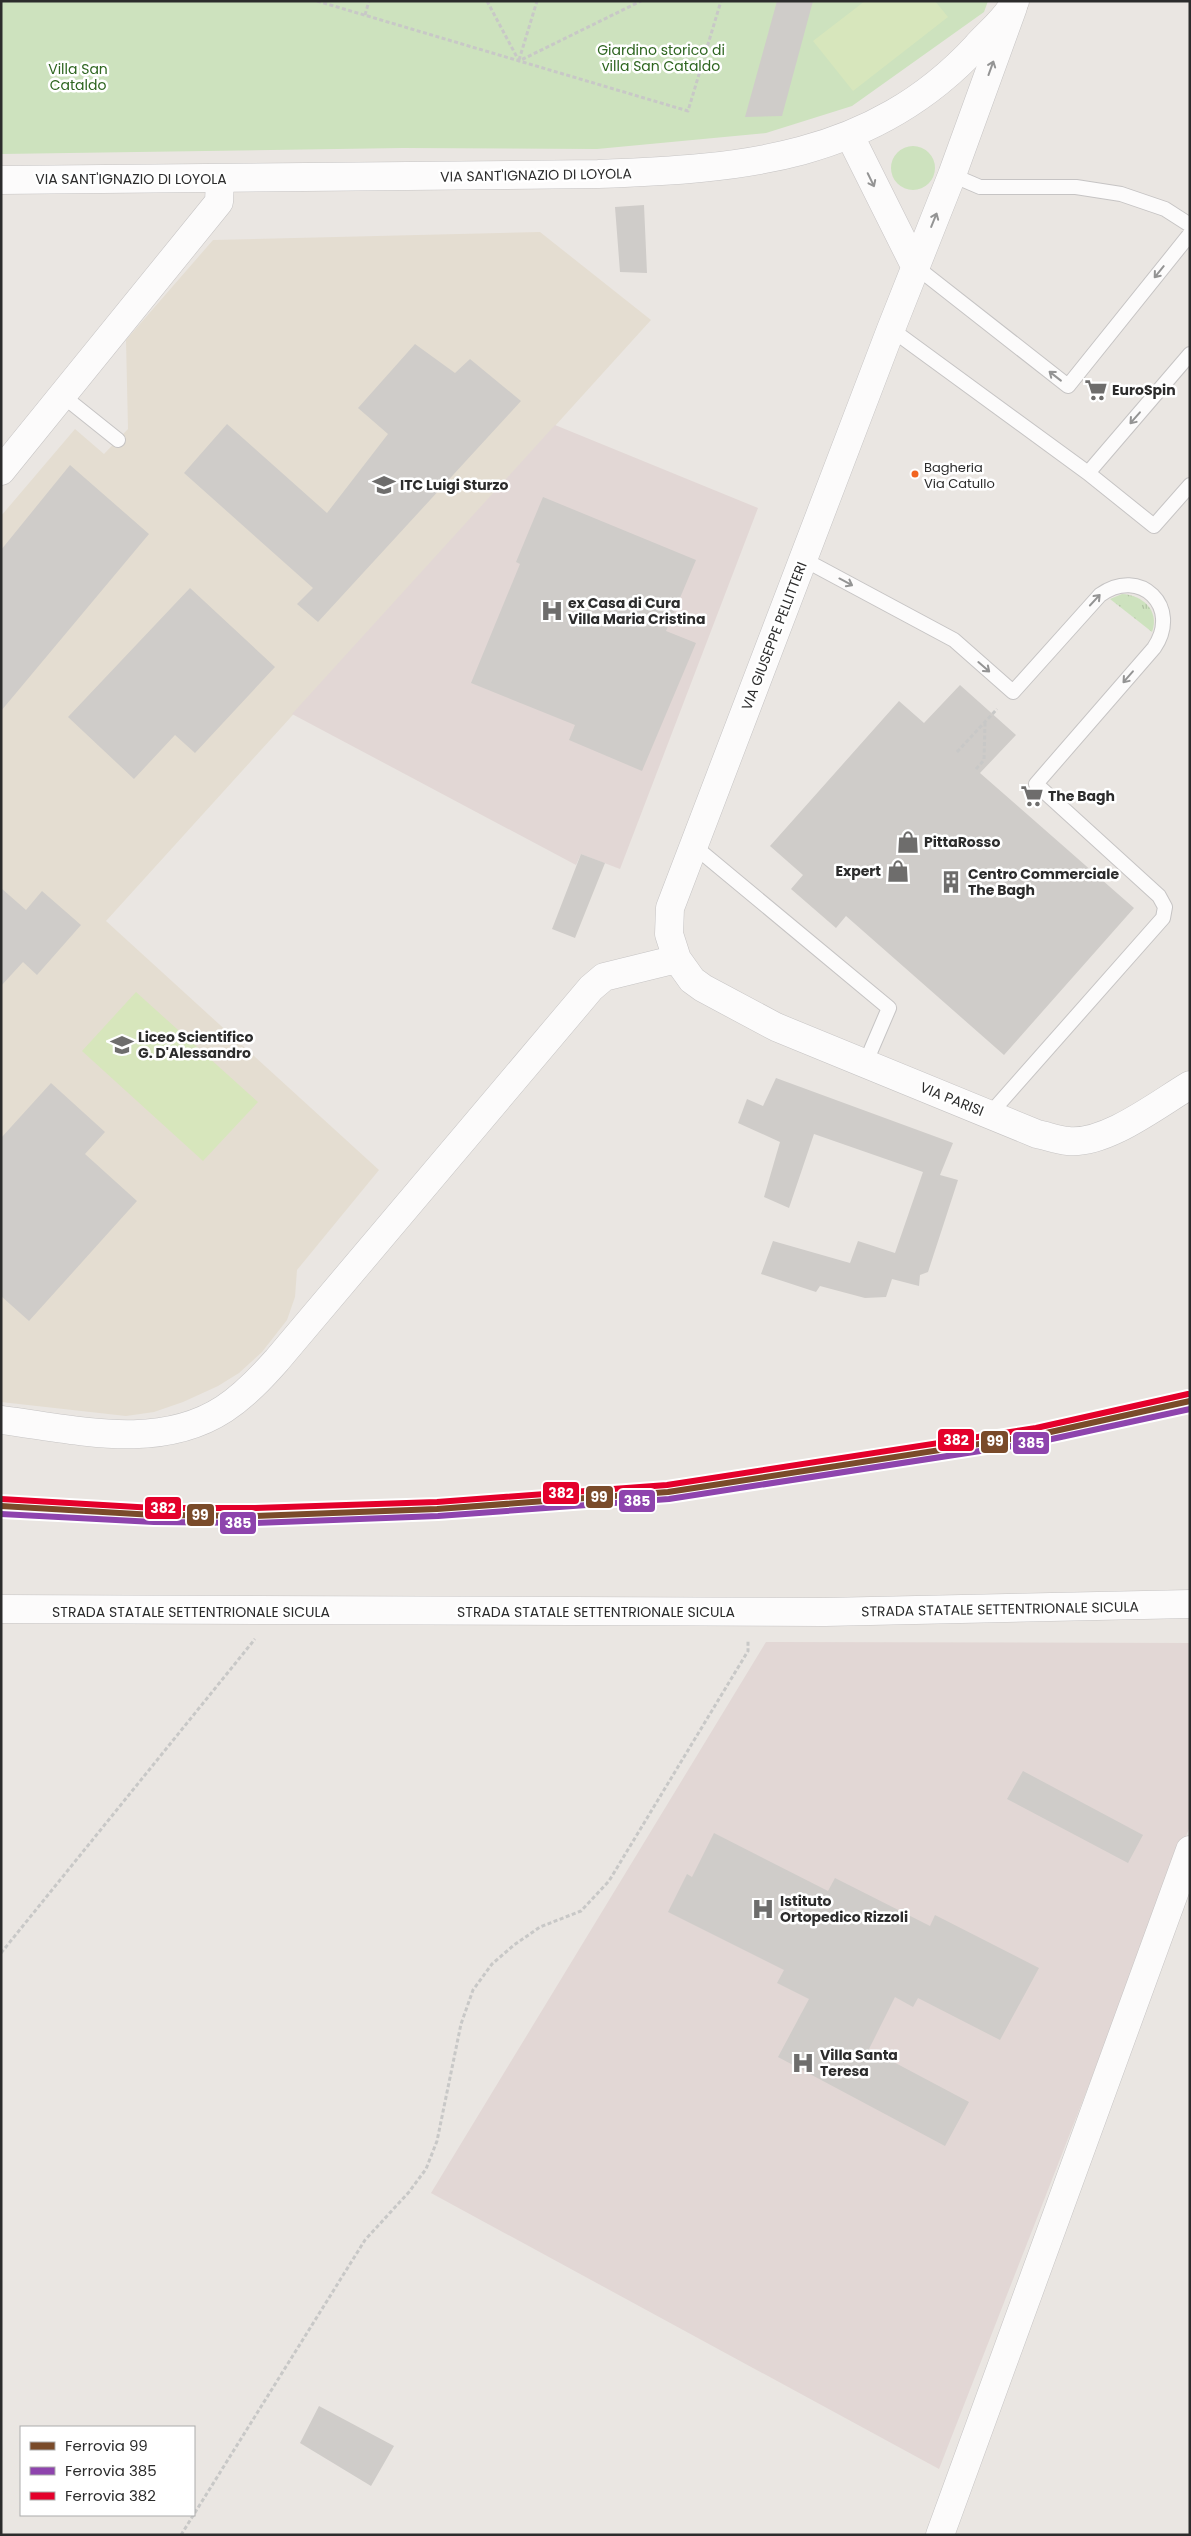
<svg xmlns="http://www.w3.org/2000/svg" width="1191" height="2536" font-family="Poppins,sans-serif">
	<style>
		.education { fill: #e4ddd1 }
		.medical { fill: #e2d7d5 }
		.grass { fill: url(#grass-tufts) }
		.park { fill: #cde2be }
		.pitch { fill: #d7e6bc }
		.building { fill: #cfccc9 }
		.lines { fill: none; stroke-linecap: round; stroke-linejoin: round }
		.service-casing { stroke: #c6c4c4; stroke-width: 16 }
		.minor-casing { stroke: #c6c4c4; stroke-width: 29 }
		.tertiary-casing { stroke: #c6c4c4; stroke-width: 29 }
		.secondary-casing { stroke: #c6c4c4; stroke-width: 29 }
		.path { stroke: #c8c8c7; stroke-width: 3; stroke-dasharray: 4 2.5; stroke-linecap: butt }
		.service { stroke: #fcfbfb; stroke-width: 14 }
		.minor { stroke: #fcfbfb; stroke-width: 28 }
		.tertiary { stroke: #fcfbfb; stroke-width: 28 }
		.secondary { stroke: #fcfbfb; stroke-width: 28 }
		.rail-1-casing { stroke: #fff; stroke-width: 10 }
		.rail-2-casing { stroke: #fff; stroke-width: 10 }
		.rail-3-casing { stroke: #fff; stroke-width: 10 }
		.rail-1 { stroke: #7a4b2a; stroke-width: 6 }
		.rail-2 { stroke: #8e44ad; stroke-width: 6 }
		.rail-3 { stroke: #e4002b; stroke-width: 6 }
		.oneway { stroke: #949494 }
		.bus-dot { fill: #f26522; stroke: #fff; stroke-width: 2 }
		.labels { text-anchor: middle; stroke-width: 5; stroke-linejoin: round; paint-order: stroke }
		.bus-label { font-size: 13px; fill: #2c2c2c; stroke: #fff; text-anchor: start }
		.park-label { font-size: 14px; fill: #2e6520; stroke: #fff }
		.street-label { font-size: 14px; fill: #2c2c2c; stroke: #fff }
		.poi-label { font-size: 14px; font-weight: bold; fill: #2c2c2c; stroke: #fff; text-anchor: start }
		.line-badge { stroke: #fff; stroke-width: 2 }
		.badge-label { font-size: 14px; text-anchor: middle; font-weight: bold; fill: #fff }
	</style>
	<defs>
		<pattern id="grass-tufts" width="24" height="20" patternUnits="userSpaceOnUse" patternTransform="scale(1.25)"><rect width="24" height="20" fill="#cde2be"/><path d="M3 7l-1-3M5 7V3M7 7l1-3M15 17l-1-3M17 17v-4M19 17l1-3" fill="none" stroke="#b0c2a3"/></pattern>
	</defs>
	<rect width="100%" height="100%" fill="#eae6e2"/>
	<path class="education" d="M540,232l111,88 -545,601 273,249 -82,100 -2,27 -8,23 -25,32 -23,21 -21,13 -35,16 -29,10 -28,4 -125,-14v-886l74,-87 29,25 24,-25 -2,-89 87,-100z"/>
	<path class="medical" d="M555,425l203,83 -138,361 -39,-15 -5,11 -284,-151z
		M766,1642l424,1v183l-251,643 -508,-276z"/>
	<path class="grass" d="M1122,594c20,1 38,16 30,38l-42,-33z"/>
	<path class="park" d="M1,1h987l-4,11 -132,94 -86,27 -169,16 -194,-1 -402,6z
		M891 168a22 22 0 1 1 44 0a22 22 0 1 1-44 0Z"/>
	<path class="pitch" d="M865,1h70l13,16 -95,74 -40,-50z
		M136,992l122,110 -55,59 -121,-110z"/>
	<path class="building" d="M777,1h36l-31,115 -37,1z
		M644,205l3,68 -27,-1 -5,-65z
		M415,344l40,29 15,-14 51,42 -203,221 -21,-18 16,-16 -129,-115 43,-49 100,89 61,-79 -30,-26z
		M70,465l79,69 -148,177v-161z
		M543,497l153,63 -30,71 30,12 -54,128 -73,-31 6,-15 -104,-42 49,-119 -4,-2z
		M190,588l85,79 -80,86 -20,-18 -41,44 -66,-62z
		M960,685l56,50 -36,38 154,135 -130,147 -158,-139 -10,12 -45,-39 12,-14 -33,-29 129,-145 25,22z
		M581,854l24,9 -30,75 -23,-9z
		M1,888l25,22 16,-19 39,34 -44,50 -14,-13 -22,24z
		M776,1078l177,65 -13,32 18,5 -30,92 -8,3 -1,11 -27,-7 -6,18 -21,1 -45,-12 -4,6 -55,-18 12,-33 77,22 8,-22 37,12 28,-81 -109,-38 -25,74 -25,-11 16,-55 -42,-19 9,-24 16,7z
		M51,1083l54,49 -20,22 52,47 -108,120 -28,-25v-158z
		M1023,1771l120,64 -15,28 -121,-64z
		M714,1833l114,58 7,-13 95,48 5,-11 104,53 -39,72 -82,-42 -5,9 -18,-10 -26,52 100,53 -24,44 -167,-89 31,-58 -32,-16 7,-13 -116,-58 19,-38 5,3z
		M319,2406l75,40 -23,40 -71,-43z"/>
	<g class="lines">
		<defs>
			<path id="service" d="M952,175l28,12h96l45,7 44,15 25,16
				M915,266l153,120 122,-152
				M891,329l197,144
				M1190,354l-102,119 66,53 36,-41
				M63,396l55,44
				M803,559l151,81 59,52 87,-97c40,-29 82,12 54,53l-118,136 123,112 6,11 -2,11 -174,197
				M694,846l195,162 -24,56"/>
			<path id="minor" d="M1013,7l-61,168 -61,154 -221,579 -1,26 8,25 15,21 11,8 73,39 261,107c10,2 21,6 31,7 38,4 90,-37 122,-56
				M850,136l65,130
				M1,471l218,-269 1,-23
				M1,1420c73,9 157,32 223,-11 21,-14 37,-31 53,-49l314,-372 13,-11 73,-18
				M940,2535l250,-685"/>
			<path id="tertiary" d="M1,180l597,-6c143,-5 274,-15 378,-127 12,-14 32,-29 39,-46"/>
			<path id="secondary" d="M1,1609l824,3 365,-8"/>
		</defs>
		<use href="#service" class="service-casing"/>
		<use href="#minor" class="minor-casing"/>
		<use href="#tertiary" class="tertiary-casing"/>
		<use href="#secondary" class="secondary-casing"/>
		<path class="path" d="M317,1l371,110 33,-110
			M487,1l32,60 122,-60
			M365,15l4,-14
			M519,60l18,-59
			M957,752l40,-43
			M976,769l8,-9 1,-37
			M1,1953l254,-314
			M181,2535l184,-295 44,-48 17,-23 11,-28 24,-117 12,-34 19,-26 22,-19 26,-18 41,-16 28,-30 139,-230v-10"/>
		<use href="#service" class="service"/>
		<use href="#minor" class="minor"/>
		<use href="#tertiary" class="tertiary"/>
		<use href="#secondary" class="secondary"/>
		<defs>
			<path id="rail-1" d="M1,1506l153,9 101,1 182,-7 231,-17 369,-57 153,-34"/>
			<path id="rail-2" d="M1,1514l153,8 101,1 183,-7 231,-17 369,-57 152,-33"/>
			<path id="rail-3" d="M1,1499l153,9h101l182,-6 230,-17 369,-57 152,-34"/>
		</defs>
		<use href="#rail-1" class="rail-1-casing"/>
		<use href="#rail-2" class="rail-2-casing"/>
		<use href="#rail-3" class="rail-3-casing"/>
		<use href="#rail-1" class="rail-1"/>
		<use href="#rail-2" class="rail-2"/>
		<use href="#rail-3" class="rail-3"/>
	</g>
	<defs><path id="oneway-shaft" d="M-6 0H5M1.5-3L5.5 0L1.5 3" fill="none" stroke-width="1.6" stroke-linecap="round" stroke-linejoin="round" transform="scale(1.25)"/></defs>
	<g class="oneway">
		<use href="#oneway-shaft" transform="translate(991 68) rotate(-70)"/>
		<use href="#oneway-shaft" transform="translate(871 180) rotate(64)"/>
		<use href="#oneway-shaft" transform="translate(934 220) rotate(-68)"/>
		<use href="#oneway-shaft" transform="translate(1159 272) rotate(129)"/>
		<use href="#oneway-shaft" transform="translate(1055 376) rotate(-142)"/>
		<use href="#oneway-shaft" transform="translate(1135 418) rotate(131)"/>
		<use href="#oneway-shaft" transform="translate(846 582) rotate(28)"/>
		<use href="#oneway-shaft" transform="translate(1095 600) rotate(-47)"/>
		<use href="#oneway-shaft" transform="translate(984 667) rotate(41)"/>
		<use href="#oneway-shaft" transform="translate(1128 677) rotate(131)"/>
	</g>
	<defs>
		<symbol id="supermarket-bare" viewBox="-9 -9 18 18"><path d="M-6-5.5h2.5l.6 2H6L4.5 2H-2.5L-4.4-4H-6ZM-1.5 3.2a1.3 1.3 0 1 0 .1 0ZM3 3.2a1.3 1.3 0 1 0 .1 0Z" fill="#6e6d6c" stroke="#fff" stroke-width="2.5" paint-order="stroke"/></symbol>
		<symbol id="school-bare" viewBox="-9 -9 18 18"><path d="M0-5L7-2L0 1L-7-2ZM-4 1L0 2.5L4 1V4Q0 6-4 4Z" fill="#6e6d6c" stroke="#fff" stroke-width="2.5" paint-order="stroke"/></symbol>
		<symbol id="hospital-bare" viewBox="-9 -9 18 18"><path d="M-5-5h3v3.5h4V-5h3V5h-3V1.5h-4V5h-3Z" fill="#6e6d6c" stroke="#fff" stroke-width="2.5" paint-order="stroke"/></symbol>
		<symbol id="shop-bare" viewBox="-9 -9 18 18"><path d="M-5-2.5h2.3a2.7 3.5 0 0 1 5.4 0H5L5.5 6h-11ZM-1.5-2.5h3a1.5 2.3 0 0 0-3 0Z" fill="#6e6d6c" stroke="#fff" stroke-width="2.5" paint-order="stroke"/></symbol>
		<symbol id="building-bare" viewBox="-9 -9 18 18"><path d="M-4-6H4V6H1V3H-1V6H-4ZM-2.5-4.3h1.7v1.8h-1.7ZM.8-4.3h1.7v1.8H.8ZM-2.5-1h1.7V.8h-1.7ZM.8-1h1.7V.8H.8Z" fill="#6e6d6c" stroke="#fff" stroke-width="2.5" paint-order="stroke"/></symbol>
	</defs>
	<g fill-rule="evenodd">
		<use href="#supermarket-bare" x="1080" y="374" width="32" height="32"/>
		<use href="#school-bare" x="368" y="469" width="32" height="32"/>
		<use href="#hospital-bare" x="536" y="595" width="32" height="32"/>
		<use href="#supermarket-bare" x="1016" y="780" width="32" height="32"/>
		<use href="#shop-bare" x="892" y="826" width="32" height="32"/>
		<use href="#shop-bare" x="882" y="855" width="32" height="32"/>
		<use href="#building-bare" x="935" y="866" width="32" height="32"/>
		<use href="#school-bare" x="106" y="1029" width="32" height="32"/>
		<use href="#hospital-bare" x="747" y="1893" width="32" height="32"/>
		<use href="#hospital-bare" x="787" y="2047" width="32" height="32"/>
	</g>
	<circle class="bus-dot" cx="915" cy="474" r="4.5"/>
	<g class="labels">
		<g class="bus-label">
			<text x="924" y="472">Bagheria<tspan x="924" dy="16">Via Catullo</tspan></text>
		</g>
		<g class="park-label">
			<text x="661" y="55">Giardino storico di<tspan x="661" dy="16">villa San Cataldo</tspan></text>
			<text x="78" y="74">Villa San<tspan x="78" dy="16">Cataldo</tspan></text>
		</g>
		<g class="street-label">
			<text transform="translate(536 175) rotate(-1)" y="5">VIA SANT'IGNAZIO DI LOYOLA</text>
			<text x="131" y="184">VIA SANT'IGNAZIO DI LOYOLA</text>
			<text transform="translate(774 636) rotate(-69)" y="5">VIA GIUSEPPE PELLITTERI</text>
			<text transform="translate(952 1099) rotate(22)" y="5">VIA PARISI</text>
			<text transform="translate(1000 1609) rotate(-1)" y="5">STRADA STATALE SETTENTRIONALE SICULA</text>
			<text x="191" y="1617">STRADA STATALE SETTENTRIONALE SICULA</text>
			<text x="596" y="1617">STRADA STATALE SETTENTRIONALE SICULA</text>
		</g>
		<g class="poi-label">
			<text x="1112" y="395">EuroSpin</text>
			<text x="400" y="490">ITC Luigi Sturzo</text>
			<text x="568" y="608">ex Casa di Cura<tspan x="568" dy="16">Villa Maria Cristina</tspan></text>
			<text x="1048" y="801">The Bagh</text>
			<text x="924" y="847">PittaRosso</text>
			<text x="881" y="876" text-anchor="end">Expert</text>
			<text x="968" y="879">Centro Commerciale<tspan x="968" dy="16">The Bagh</tspan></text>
			<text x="138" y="1042">Liceo Scientifico<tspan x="138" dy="16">G. D'Alessandro</tspan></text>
			<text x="780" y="1906">Istituto<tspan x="780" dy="16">Ortopedico Rizzoli</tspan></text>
			<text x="820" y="2060">Villa Santa<tspan x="820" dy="16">Teresa</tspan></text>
		</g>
	</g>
	<g class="line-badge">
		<rect x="937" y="1428" width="38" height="24" rx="5" fill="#e4002b"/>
		<rect x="980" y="1430" width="29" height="24" rx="5" fill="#7a4b2a"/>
		<rect x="1012" y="1431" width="38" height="24" rx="5" fill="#8e44ad"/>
		<rect x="542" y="1481" width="38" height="24" rx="5" fill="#e4002b"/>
		<rect x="585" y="1485" width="29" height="24" rx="5" fill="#7a4b2a"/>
		<rect x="618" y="1489" width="38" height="24" rx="5" fill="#8e44ad"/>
		<rect x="144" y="1496" width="38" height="24" rx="5" fill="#e4002b"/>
		<rect x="186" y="1503" width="29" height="24" rx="5" fill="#7a4b2a"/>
		<rect x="219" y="1511" width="38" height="24" rx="5" fill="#8e44ad"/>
	</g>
	<g class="badge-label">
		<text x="956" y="1445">382</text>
		<text x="995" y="1446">99</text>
		<text x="1031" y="1448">385</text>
		<text x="561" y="1498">382</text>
		<text x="599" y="1502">99</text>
		<text x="637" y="1506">385</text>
		<text x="163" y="1513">382</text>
		<text x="200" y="1520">99</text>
		<text x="238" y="1528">385</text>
	</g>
	<rect width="1191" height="2536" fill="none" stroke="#2c2c2c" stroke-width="5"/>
	<rect x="20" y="2426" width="175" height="90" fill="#ffffff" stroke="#ababab"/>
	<rect x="30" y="2442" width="25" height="8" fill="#7a4b2a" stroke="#ababab"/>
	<text x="65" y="2451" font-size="15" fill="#2c2c2c">Ferrovia 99</text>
	<rect x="30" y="2467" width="25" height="8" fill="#8e44ad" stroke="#ababab"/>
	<text x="65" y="2476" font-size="15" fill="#2c2c2c">Ferrovia 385</text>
	<rect x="30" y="2492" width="25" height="8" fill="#e4002b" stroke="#ababab"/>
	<text x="65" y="2501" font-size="15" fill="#2c2c2c">Ferrovia 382</text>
</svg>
